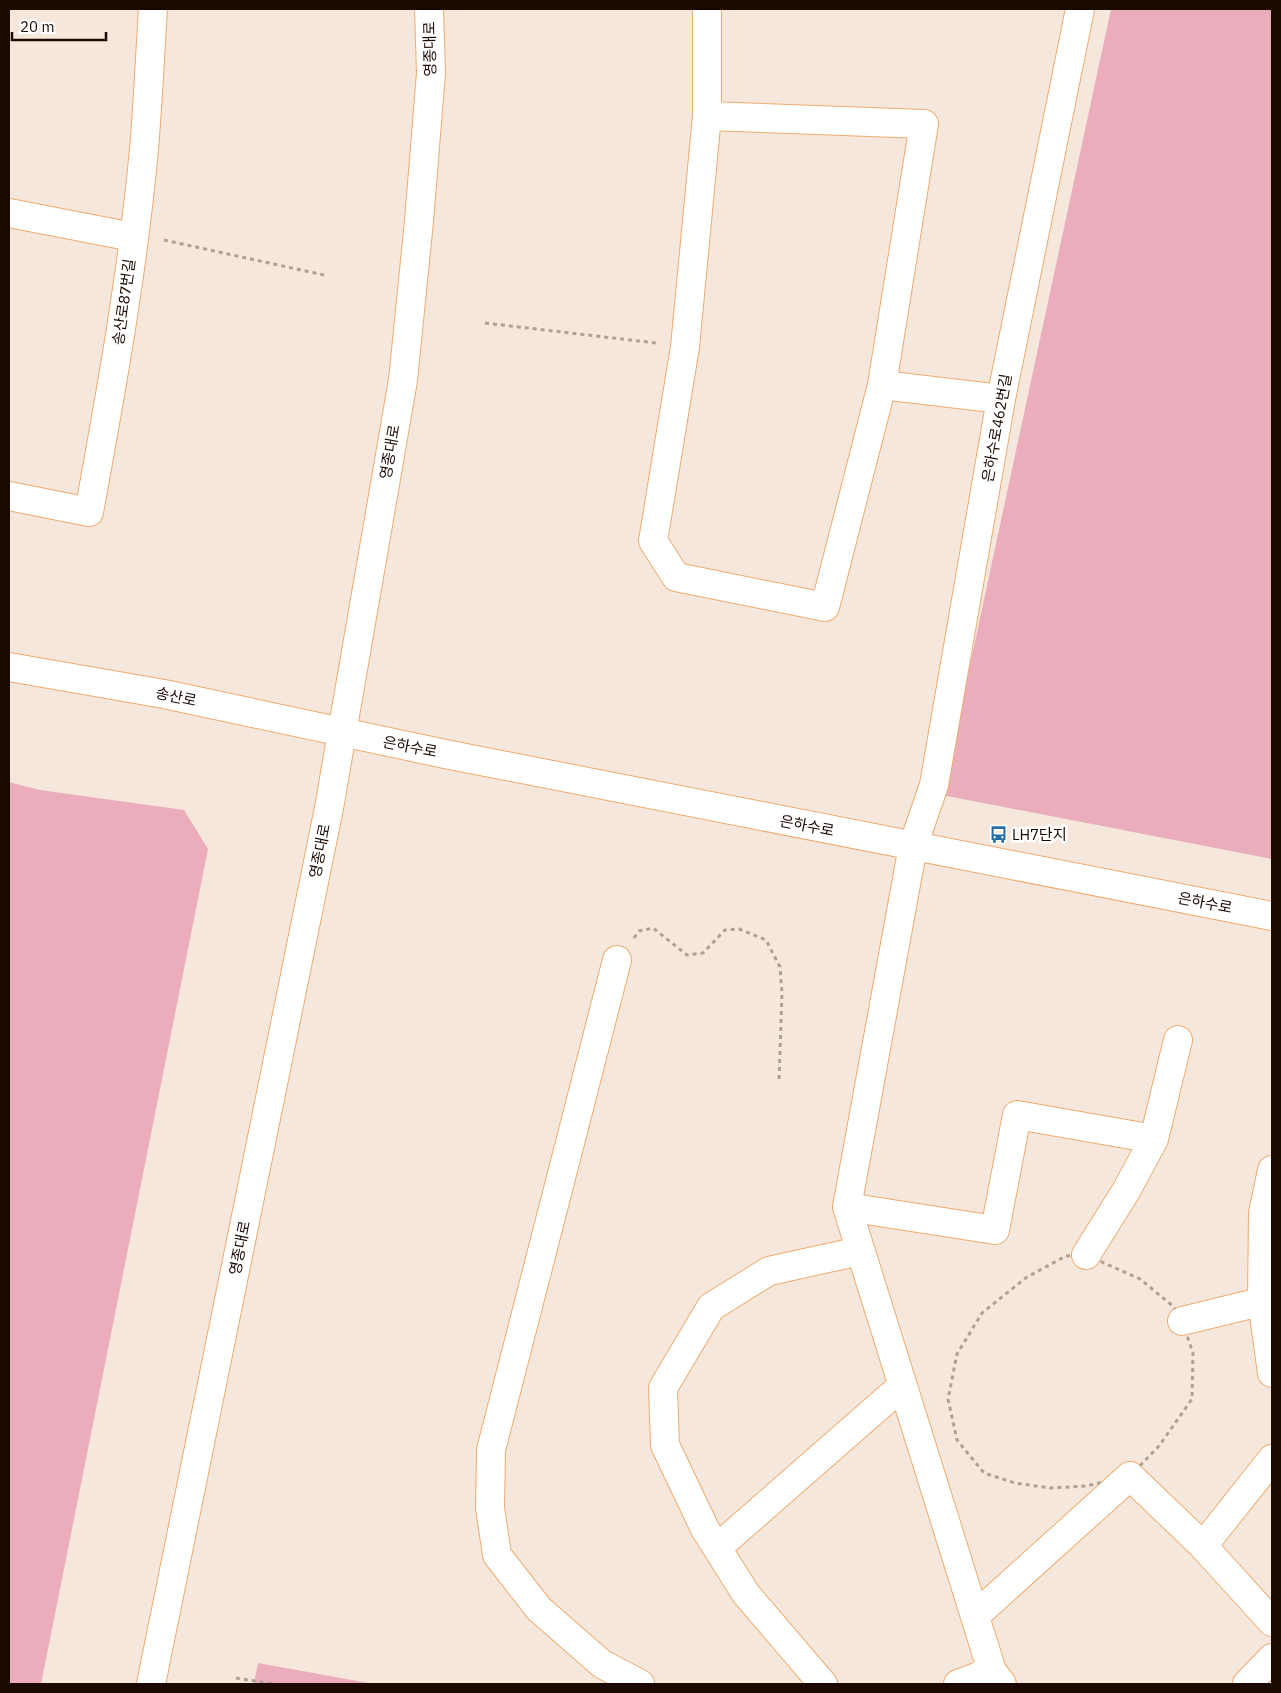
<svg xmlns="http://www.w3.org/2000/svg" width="1281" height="1693" font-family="'IBM Plex Sans','Noto Sans KR',sans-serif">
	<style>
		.green { fill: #ebadbc }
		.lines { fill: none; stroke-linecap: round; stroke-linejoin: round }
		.minor-casing { stroke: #edac70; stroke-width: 30 }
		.path { stroke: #afa095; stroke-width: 3; stroke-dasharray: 4 4; stroke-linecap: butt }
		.minor { stroke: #fff; stroke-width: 28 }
		.labels { text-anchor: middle; stroke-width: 5; stroke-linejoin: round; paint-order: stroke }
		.street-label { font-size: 15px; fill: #1b0900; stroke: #fff }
		.poi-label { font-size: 15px; fill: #1b0900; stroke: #fff; text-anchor: start }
	</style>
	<rect width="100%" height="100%" fill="#f5e7dc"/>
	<path class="green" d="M1111,9h161v850l-330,-64z
		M9,782l31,8 144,20 24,39 -167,835h-32z
		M258,1663l116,21h-120z"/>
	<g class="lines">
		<defs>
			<path id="minor" d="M707,9v107l-22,231 -32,194 23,36 149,30 57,-222
				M707,116l217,8 -42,261 119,14
				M9,213l124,24
				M9,496l80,16c22,-120 44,-242 55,-363 4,-47 6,-94 9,-140
				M9,667l155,27 281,60 827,162
				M617,960l-126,490 -1,58 7,47 42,54 63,55 38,20
				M1272,1170l-9,43 -1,88 10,72
				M847,1207l148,23 22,-115 137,24
				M1086,1255l40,-64 28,-52 24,-99
				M1182,1321l90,-22
				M1203,1546l69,-87
				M717,1548l185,-162
				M975,1616l155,-140 73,70 69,76
				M151,1684l178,-876 74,-428 16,-159 12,-148 -2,-64
				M823,1684l-77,-90 -41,-65 -40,-84 -2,-57 48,-81 58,-36 91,-20
				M958,1684l34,-13
				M1002,1684l-10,-13 -145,-464 66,-361 21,-61 67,-386 79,-390
				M1247,1684l25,-26"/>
		</defs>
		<use href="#minor" class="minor-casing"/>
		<path class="path" d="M164,240l160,35
			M485,323l171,20
			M634,938l5,-7 14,-3 34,27 16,-2 22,-23 14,-1 27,11 14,27 2,26 -3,89
			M1086,1255l54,24 34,28 8,14 11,32 -1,46 -33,47 -29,30 -44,10 -36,2 -35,-5 -31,-10 -27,-33 -9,-41 9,-45 25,-41 45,-36 39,-21z
			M236,1678l38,6"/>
		<use href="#minor" class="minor"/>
	</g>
	<defs>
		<symbol id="bus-bare" viewBox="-9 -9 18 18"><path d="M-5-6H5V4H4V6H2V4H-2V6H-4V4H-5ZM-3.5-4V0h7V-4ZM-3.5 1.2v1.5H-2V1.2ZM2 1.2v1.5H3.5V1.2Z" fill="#256fa3" stroke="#fff" stroke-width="2.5" paint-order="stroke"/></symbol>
	</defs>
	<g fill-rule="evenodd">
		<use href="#bus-bare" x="986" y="822" width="25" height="25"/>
	</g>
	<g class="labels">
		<g class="street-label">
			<text transform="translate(430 49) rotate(-91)" y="5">영종대로</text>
			<text transform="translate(124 302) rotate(-82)" y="5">송산로87번길</text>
			<text transform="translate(997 428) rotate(-80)" y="5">은하수로462번길</text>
			<text transform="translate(390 452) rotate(-80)" y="5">영종대로</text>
			<text transform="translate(176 697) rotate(12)" y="5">송산로</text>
			<text transform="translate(410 747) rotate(11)" y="5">은하수로</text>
			<text transform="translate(807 826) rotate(11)" y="5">은하수로</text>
			<text transform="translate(320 851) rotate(-79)" y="5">영종대로</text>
			<text transform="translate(1205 903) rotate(11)" y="5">은하수로</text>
			<text transform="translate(240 1248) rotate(-79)" y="5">영종대로</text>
		</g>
		<g class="poi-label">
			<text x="1012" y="840">LH7단지</text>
		</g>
	</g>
	<rect width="1281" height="1693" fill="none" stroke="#1b0900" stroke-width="20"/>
	<path d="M12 32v8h94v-8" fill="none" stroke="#1b0900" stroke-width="2.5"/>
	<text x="20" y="32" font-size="15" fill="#1b0900" stroke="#ffffff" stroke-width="4" paint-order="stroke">20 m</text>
</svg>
